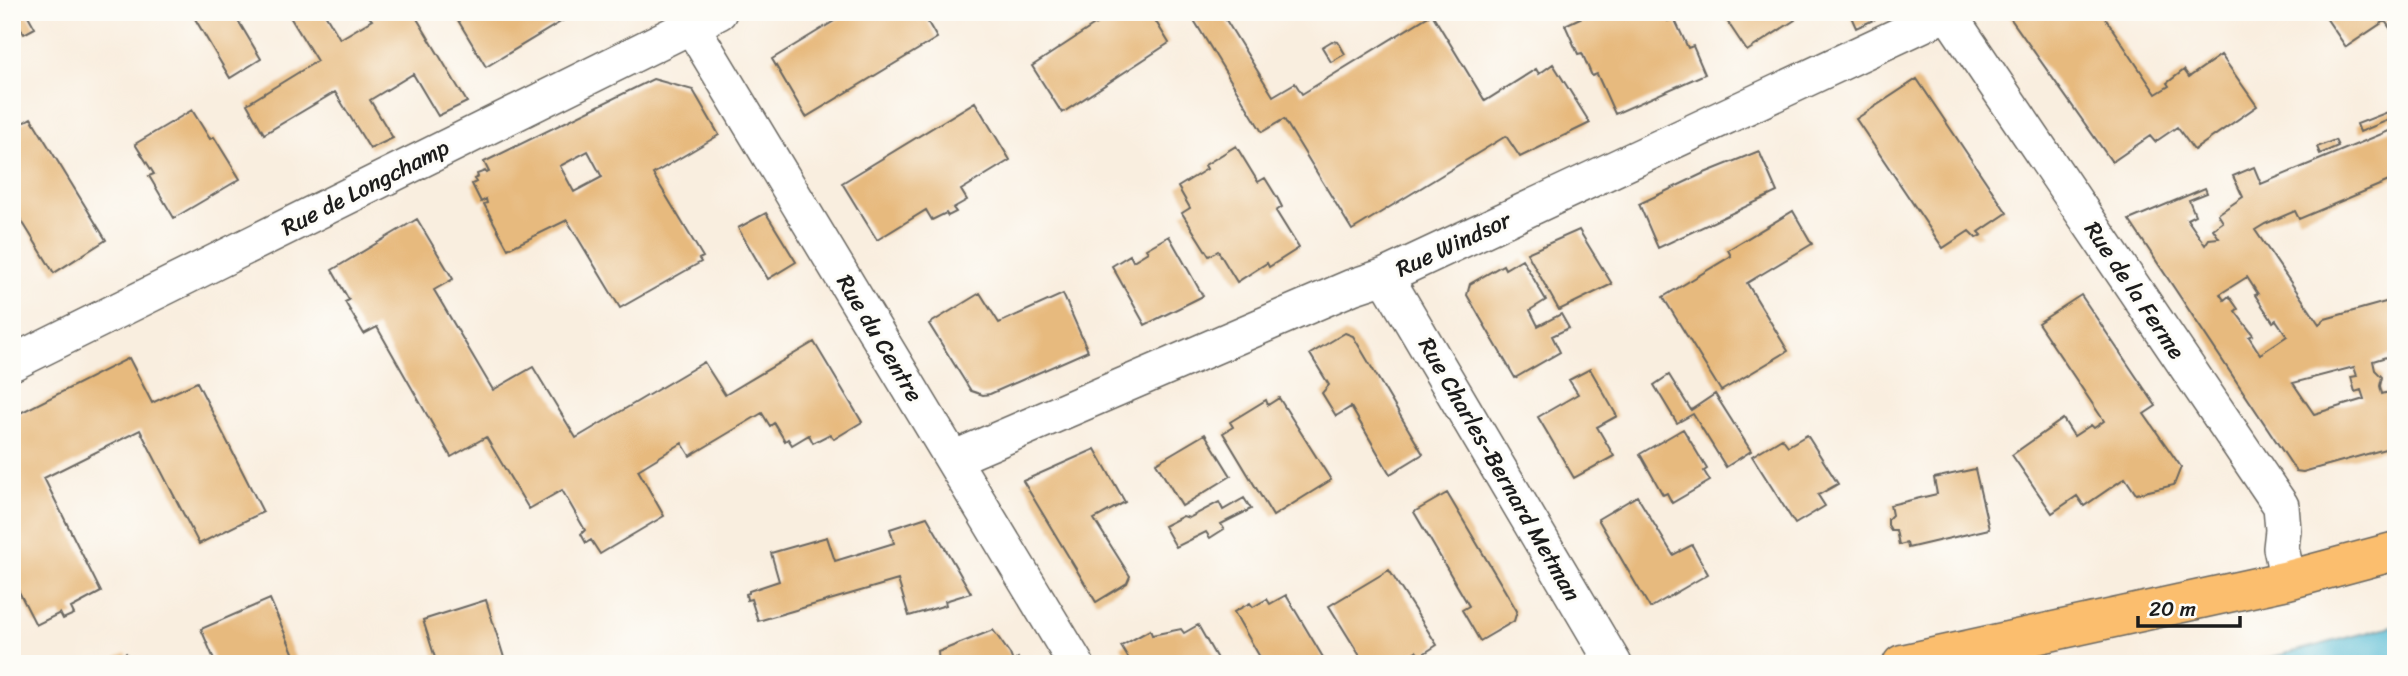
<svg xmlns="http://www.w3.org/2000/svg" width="2408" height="676" font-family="Sriracha,sans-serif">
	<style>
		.water { fill: #56bbd4; stroke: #396c78; stroke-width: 2 }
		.building { fill: #e7ba7e; fill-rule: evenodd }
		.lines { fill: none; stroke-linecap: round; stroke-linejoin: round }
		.street-casing { stroke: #696660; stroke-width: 38 }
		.primary-casing { stroke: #696660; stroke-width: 41 }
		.street { stroke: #fff; stroke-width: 35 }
		.primary { stroke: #fbbe6e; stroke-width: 38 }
		.labels { text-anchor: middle; stroke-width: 6; stroke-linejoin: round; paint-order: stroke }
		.street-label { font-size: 23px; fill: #1c1c1c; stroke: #fdfcf7 }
	</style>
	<rect width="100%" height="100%" fill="#fdfcf7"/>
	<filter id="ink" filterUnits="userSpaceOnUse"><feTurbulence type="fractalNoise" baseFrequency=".0143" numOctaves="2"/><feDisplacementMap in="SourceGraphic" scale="14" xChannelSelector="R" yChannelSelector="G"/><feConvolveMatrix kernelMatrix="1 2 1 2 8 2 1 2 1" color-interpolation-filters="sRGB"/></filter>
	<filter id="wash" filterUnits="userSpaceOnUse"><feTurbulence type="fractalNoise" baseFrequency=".00686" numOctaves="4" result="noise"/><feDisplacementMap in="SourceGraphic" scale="28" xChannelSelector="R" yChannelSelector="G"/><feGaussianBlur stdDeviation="1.57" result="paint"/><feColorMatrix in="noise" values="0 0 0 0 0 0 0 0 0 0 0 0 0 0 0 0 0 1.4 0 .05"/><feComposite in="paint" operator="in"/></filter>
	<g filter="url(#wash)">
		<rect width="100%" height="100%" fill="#f9eedf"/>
		<path class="water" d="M2396,625v39h-150z"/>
		<g id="blocks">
			<path class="building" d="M12,12h14l9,16 -11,6z
				M191,12h42l28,47 -31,19z
				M287,12h37l16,27 32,-19 -7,-8h48l54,90 -29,14 -25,-42 -43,26 23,38 -23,11 -35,-57 -71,42 -17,-30 70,-43z
				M453,12h124l-91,55z
				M849,12h73l15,26 -131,79 -34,-58z
				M1093,12h57l19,31 -107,70 -30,-47 67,-44z
				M1189,12h32l52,84 22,-13 7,11 130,-80 53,87 51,-32 3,5 14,-10 37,59 -70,34 -14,-21 -154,94 -68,-111 -22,13z
				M1593,12h71l4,9 6,-3 14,30 5,-2 12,28 -90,40 -18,-40 -5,2 -10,-23 -4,1 -13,-29z
				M1721,12h69l5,8 -48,31z
				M1849,12h42l-35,16z
				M2006,12h95l55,82 13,-8 -2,-3 17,-13 5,7 32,-22 36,51 -63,44 -17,-23 -22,15 -5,-6 -38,26z
				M2322,12h74v25l-11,-16 -39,26z
				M1332,41l6,1 7,12 -14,8 -9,-15z
				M653,79l40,11 26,45 -66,39 50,83 -4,2 2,3 -81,46 -53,-88 -59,29 -24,-45 3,-1 -1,-4 -5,3 -9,-18 4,-2 -2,-3 4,-2 -1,-3 8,-3 1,2 3,-1 -5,-10zM588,151l14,26 -28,15 -14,-26z
				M1917,79l90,134 -28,19 3,3 -6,3 -7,-7 -26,17 -87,-129z
				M975,102l35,58 -49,30 6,10 -14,8 3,4 -8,4 -2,-3 -14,7 -6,-10 -49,30 -35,-57z
				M192,110l18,29 4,-2 26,42 -66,39 -25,-42 5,-2 -19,-30z
				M2393,110l3,7 -36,15 -3,-8z
				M31,118l75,122 -52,33 -42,-68v-76z
				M2396,128v50l-97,41 -4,-8 -30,13 -10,6 64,94 6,-5 71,-20v55l-23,7 2,9 7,7 -2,9 2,8 14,-4v56l-93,26 -7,-1 -167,-251 76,-32 2,5 -18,7 6,15 -8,4 18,26 4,-6 10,-1 -6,-9 10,-7 -5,-8 25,-17 -10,-21 21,-9 7,17zM2247,277l11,17 -3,1 18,27 3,-2 11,16 -27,18 -11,-17 4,-2 -18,-24 3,-2 -9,-13 -5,4 -4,-6zM2354,367l3,9 -6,1 4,15 6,-2 3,9 -50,15 -21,-31z
				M2335,140l3,6 -18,8 -3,-7z
				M1236,146l22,36 7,-4 13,21 4,8 -6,4 23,37 -30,19 -2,-4 -30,19 -19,-31 -9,5 -27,-43 8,-5 -12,-21 29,-18 -2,-4z
				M1759,151l18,41 -119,56 -19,-44 63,-30z
				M1793,211l19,33 -65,39 41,68 -67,40 -58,-94 68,-41 -3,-6z
				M766,213l30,49 -28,17 -30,-51z
				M417,219l36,60 -19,11 59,100 40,-23 43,71 128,-76 21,33 89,-53 48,80 -28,17 -4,-5 -17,9 -4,-8 -17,10 -4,-6 -3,2 -11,-18 -4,3 -8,-13 -72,43 -8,-13 -44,27 26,46 -64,38 -9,-14 -5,3 -5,-9 4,-4 -23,-40 -33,19 -43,-72 -35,20 -74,-130 -13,7 -19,-32 4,-2 -17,-30z
				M1579,230l33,54 -53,26 -32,-57z
				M1169,236l34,60 -58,29 -33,-59 18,-11 3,6 15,-9 -2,-3z
				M1522,259l24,41 -16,10 8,16 23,-12 8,14 -17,8 8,16 -45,26 -48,-83 3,-11 33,-19 2,4z
				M980,293l19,30 64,-29 25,57 -98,43 -7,1 -12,-4 -42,-67z
				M2081,295l75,111 -12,8 37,53 -7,18 -38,9 -11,-16 -41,28 -7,-10 -25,17 -40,-58 51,-36 11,17 17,-11 3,3 10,-7 -66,-98z
				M1345,333l8,3 70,118 -33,20 -39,-67 -15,9 -14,-23 7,-8 -19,-31z
				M129,358l23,45 45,-21 66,130 -64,32 -59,-114 -96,48 57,114 -30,16 3,6 -11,5 -3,-6 -24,12 -24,-47v-104l4,-1 -4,-7v-49z
				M1590,369l27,47 -20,11 17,29 -40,22 -36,-61 40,-23 -9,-14z
				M1669,375l22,35 24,-16 36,57 -25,16 -33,-53 -16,9 -23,-38z
				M1279,398l52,82 -58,36 -50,-83 10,-6 -3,-5 36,-22 2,5z
				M1683,429l24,40 -3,2 6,10 -38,22 -5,-10 -4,2 -23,-41z
				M1205,434l26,42 -49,30 -26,-43z
				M1807,435l31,49 -20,11 7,11 -30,18 -43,-68 30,-18 6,8z
				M1095,449l30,53 -31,17 36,57 -3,7 -31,19 -73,-121z
				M1975,469l14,60 -81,19 -1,-5 -8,2 -3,-15h-5l-3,-5v-6l4,-4 -2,-10 47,-11 -3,-16z
				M1447,493l70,118 -3,10 -34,20 -18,-31 7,-4 -55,-94z
				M1637,496l36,59 19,-10 16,29 -58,34 -52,-89z
				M1244,498l7,11 -30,15 3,5 -14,9 -4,-6 -30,15 -12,-21 19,-10 6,2 30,-16 4,8z
				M927,517l44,76 -26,8 1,4 -37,11 -11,-36 -140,41 -7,-22 -4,1 -1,-6 3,-1v-2l30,-10 -8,-28 56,-16 8,24 59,-18 -4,-14z
				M1389,570l48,75 -17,11 -4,-5 -14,9 -2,-5 -15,9 -3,-5 -8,5h-9l-36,-58z
				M1286,595l41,69h-63l-30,-52 16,-9 3,4 14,-8 3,5z
				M270,599l28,65h-82l-15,-35z
				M486,600l20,64h-69l-14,-44z
				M1198,625l22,39h-88l-11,-18 29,-16 2,5 29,-6 3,4z
				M993,630l17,24 3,8 5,-4 3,6h-82l-1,-12z
				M126,653l5,11h-29z"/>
		</g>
	</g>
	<g filter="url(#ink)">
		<use href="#blocks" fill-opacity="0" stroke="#696660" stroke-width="2"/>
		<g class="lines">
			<defs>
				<path id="street" d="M683,12l393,652
					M1947,12l334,494 2,24 -2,18 7,32
					M1385,276l229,388
					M12,363l707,-351
					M953,459l399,-172 33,-11 562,-263"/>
				<path id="primary" d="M1902,664l386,-84 108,-29"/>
			</defs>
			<use href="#street" class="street-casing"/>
			<use href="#primary" class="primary-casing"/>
			<use href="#street" class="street"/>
			<use href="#primary" class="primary"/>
		</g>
	</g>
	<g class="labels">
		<g class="street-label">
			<text transform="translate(365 187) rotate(-27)" y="8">Rue de Longchamp</text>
			<text transform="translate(1453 244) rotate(-25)" y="8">Rue Windsor</text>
			<text transform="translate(2135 290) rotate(56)" y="8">Rue de la Ferme</text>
			<text transform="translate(880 338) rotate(59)" y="8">Rue du Centre</text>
			<text transform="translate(1500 469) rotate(60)" y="8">Rue Charles-Bernard Metman</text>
		</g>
	</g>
	<rect width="2408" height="676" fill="none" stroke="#fdfcf7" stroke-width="42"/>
	<path d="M2138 616v10h102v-10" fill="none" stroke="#1c1c1c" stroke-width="3.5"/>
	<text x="2149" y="616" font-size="21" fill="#1c1c1c" stroke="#fdfcf7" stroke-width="5" paint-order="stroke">20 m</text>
</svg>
